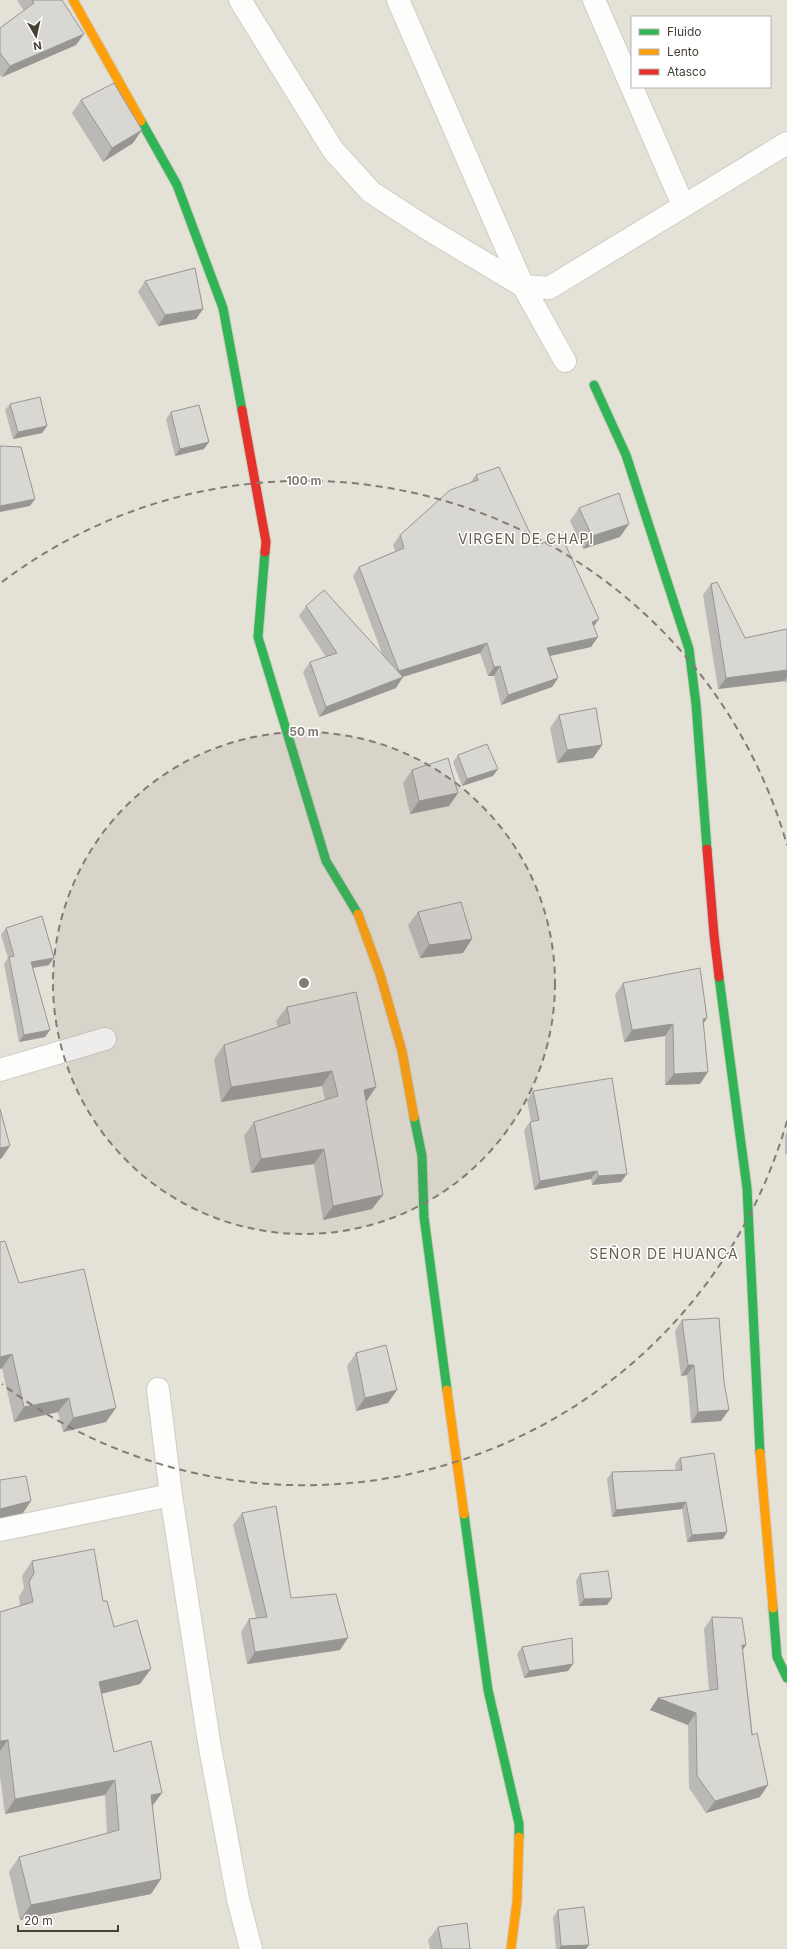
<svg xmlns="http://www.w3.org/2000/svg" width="787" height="1949" font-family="Inter,sans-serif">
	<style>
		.residential { fill: #e4e1d6; fill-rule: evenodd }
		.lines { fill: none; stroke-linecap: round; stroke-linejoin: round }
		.street-casing { stroke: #ceccc7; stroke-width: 24 }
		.fast-casing { stroke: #cfccc0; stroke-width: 11 }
		.slow-casing { stroke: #cfccc0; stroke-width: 11 }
		.jam-casing { stroke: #cfccc0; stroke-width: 11 }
		.street { stroke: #fdfdfc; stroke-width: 22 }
		.fast { stroke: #30b455; stroke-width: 9 }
		.slow { stroke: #ff9f0a; stroke-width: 9 }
		.jam { stroke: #e5322d; stroke-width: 9 }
		.wall { fill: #bbb9b5 }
		.shaded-wall { fill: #989693 }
		.building { fill: #d9d7d2; stroke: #989693 }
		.ring { fill: none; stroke: #827d74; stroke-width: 2; stroke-dasharray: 7 5 }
		.labels { text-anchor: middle; stroke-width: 3; stroke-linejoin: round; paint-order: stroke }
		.neighbourhood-label { font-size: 14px; letter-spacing: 1px; fill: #685f4d; stroke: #fff }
		.centre { fill: #827d74; stroke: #fff; stroke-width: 2 }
		.ring-label { font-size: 12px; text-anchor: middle; font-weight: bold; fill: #827d74; stroke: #fff; stroke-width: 3; stroke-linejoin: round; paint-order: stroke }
	</style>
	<rect width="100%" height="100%" fill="#f0efe9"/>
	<path class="residential" d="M0,0h787v1949h-787zM632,17h138v70h-138z"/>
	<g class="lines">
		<defs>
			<path id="street" d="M240,0l93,150 38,42 57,37 95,57 26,2 238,-145
				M398,0l125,286 42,75
				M594,0l89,205
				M0,1070l105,-31
				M158,1389l13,106 38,247 29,157 13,50
				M0,1530l171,-35"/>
			<path id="fast" d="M141,121l36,64 46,123 19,102
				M594,385l32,70 63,194 7,55 11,145
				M265,552l-7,85 68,224 32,53
				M719,977l28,211 13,265
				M414,1117l8,39 2,61 23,173
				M464,1514l24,176 31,134v13
				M773,1608l4,49 10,21"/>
			<path id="slow" d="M73,0l68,121
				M358,914l22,60 22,77 12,66
				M447,1390l17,124
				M760,1453l13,155
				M511,1949l6,-48 2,-64"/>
			<path id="jam" d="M242,410l24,132 -1,10
				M707,849l7,86 5,42"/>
		</defs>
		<use href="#street" class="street-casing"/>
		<use href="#fast" class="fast-casing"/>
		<use href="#slow" class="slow-casing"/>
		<use href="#jam" class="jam-casing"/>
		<use href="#street" class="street"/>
		<use href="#fast" class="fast"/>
		<use href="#slow" class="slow"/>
		<use href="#jam" class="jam"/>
	</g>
	<path class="wall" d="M17,0h45l14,45 -74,32 -2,-2v-47l24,-17z
		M81,100l52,43 -30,19 -31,-49z
		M145,281l58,28 -7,10 -38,7 -20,-34z
		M10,404l37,22 -5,7 -29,6 -8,-29z
		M171,412l33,37 -29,7 -9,-37z
		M476,475l60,71 58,81 -3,20 -41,9 8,22 -6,9 -51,18 -7,-29h-6l-8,-23 -78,24 -6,11 -77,29 -16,-45 7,-10 16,-5 -27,-41 7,-10 77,50 -30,-80 6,-9 36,-16 -2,-6 7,-10 70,-52z
		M579,508l41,29 -37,12 -13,-28z
		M711,584l34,54 42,-9v53l-2,1v-2l-67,8 -15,-94z
		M559,715l43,30 -9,13 -36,5 -7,-35z
		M458,755l35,21 -31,10 -9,-24z
		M412,770l46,23 -9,13 -39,8 -7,-31z
		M418,912l45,41 -43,5 -12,-33z
		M6,928l43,37 -17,3 18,62 -5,7 -26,5 -15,-78 4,-6 -7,-23z
		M623,983l84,35 -3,5 -4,61 -35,1v-49l-41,6 -9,-47z
		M287,1007l79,95 6,107 -49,11 -9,-56 -63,9 -7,-37 10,-14 71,-22 -3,-14 -101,16 -7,-43 10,-14 54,-18 -2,-6z
		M533,1091l88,91 -29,3 -1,-6 -57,11 -10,-60 6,-8 1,-1 -4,-21z
		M787,1132v22h-2v-19z
		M0,1242l19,41 87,139 -43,10 -5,-20 -44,10 -12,-54 -2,1z
		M682,1320l39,101 -30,2 -4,-48 -6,1 -6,-45z
		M356,1353l32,50 -32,8 -9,-45z
		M680,1458l43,81 -36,3 -5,-33 -70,8 -5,-38 5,-7 64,-2 -1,-6z
		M242,1513l49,85 49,52 -93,14 -6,-32 8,-13 7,-1 -23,-93z
		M32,1561l71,40 37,83 -39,10 13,58 38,55 -1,87 -131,26 -11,-48 10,-15 88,-24 -2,-38 -100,19 -5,-38v-164l20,-6 -1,-9 5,-9 -2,-12z
		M580,1574l32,24 -5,7 -28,1 -3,-25z
		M712,1617l34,28 -3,5 17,147 -54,16 -17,-25 -1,-63 -38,-15 59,-19 -5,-62z
		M522,1647l51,17 -5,7 -44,7 -7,-24z
		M558,1910l28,39h-30l-3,-32z
		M438,1927l32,22h-40l-2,-9z"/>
	<path class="shaded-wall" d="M84,34l-8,11 -74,32 8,-11z
		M142,130l-9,13 -30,19 9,-14z
		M203,309l-7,10 -38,7 7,-11z
		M47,426l-5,7 -29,6 5,-7z
		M209,442l-5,7 -29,7 5,-7z
		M35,499l-5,7 -30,6v-6z
		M629,524l-9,13 -37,12 9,-13z
		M599,619l-7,10v-7z
		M598,637l-7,10 -51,11 7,-10z
		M487,643l-7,10 -87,27 6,-9z
		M500,666l-6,10h-6l6,-9z
		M787,670v7l-2,4 -67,8 8,-11z
		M403,677l-7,11 -77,29 7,-10z
		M558,678l-6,9 -51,18 7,-10z
		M602,745l-9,13 -36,5 10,-13z
		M498,769l-5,7 -31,10 5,-7z
		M458,793l-9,13 -39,8 9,-13z
		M472,939l-9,14 -43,5 9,-13z
		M54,958l-5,7 -23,4 5,-7z
		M707,1018l-8,12 4,-11z
		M673,1024l-8,12 -41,6 8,-12z
		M50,1030l-5,7 -26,5 5,-7z
		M332,1071l-10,15 -101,16 10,-15z
		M708,1072l-8,12 -35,1 9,-11z
		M376,1087l-10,15 -2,-12z
		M10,1146l-9,13h-1v-11z
		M324,1149l-10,15 -63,9 10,-14z
		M597,1171l-6,8 -57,11 6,-9z
		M627,1174l-6,8 -29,3 6,-9z
		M383,1195l-11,14 -49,11 10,-14z
		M12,1354l-10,14 -2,1v-12z
		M688,1365h6l-7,10 -6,1z
		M397,1390l-9,13 -32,8 9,-13z
		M69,1398l-11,14 -44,10 10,-15z
		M116,1408l-10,14 -43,10 10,-14z
		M729,1410l-8,11 -30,2 7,-11z
		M31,1501l-8,12 -23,5v-9z
		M686,1502l-4,7 -70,8 4,-7z
		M727,1532l-4,7 -36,3 5,-7z
		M612,1598l-5,7 -28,1 5,-7z
		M348,1638l-8,12 -93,14 8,-12z
		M742,1645h4l-8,11z
		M573,1664l-5,7 -44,7 5,-7z
		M151,1669l-11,15 -52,13 11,-15z
		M658,1698l38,15 -8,12 -38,-15z
		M8,1740l-8,11v-10z
		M115,1780l-10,15 -100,19 10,-15z
		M768,1785l-8,12 -54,16 9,-12z
		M162,1793l-11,15v-13z
		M161,1879l-10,15 -131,26 11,-15z
		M589,1945l-3,4h-27l2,-3z"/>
	<path class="building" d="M32,0h30l22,34 -74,32 -10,-13v-25l34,-25z
		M114,83l28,47 -30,18 -31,-48z
		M195,268l8,41 -38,6 -20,-34z
		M40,397l7,29 -29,6 -8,-28z
		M199,405l10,37 -29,7 -9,-37z
		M0,446l21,1 14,52 -35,7z
		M499,467l37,79 25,-11 38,84 -7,3 6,15 -51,11 11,30 -50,17 -8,-29 -6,1 -7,-24 -88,28 -40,-104 45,-19 -4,-13 50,-45 28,-10 -2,-5z
		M619,493l10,31 -37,12 -13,-28z
		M717,582l28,56 42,-9v41l-61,8 -15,-94z
		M324,590l79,87 -77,30 -16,-45 27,-9 -31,-47z
		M596,708l6,37 -35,5 -8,-35z
		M487,744l11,25 -31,10 -9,-24z
		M448,758l10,35 -39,8 -7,-31z
		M461,902l11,37 -43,6 -11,-33z
		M42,916l12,42 -23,4 19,68 -26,5 -15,-78 5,-1 -8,-28z
		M700,968l7,50 -4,1 5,53 -34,2 -1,-50 -41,6 -9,-47z
		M356,992l20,95 -12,3 19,105 -50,11 -9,-57 -63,10 -7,-37 84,-26 -6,-25 -101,16 -7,-42 66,-22 -3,-16z
		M612,1078l15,96 -29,2 -1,-5 -57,10 -10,-59 9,-2 -6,-29z
		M0,1109l10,37 -10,2z
		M5,1241l14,42 65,-14 32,139 -43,10 -4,-20 -45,9 -12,-53 -12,3v-115z
		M719,1318l5,64 5,28 -31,2 -4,-47h-6l-6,-45z
		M386,1345l11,45 -32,8 -9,-45z
		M714,1453l13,79 -35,3 -6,-33 -70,8 -4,-38 70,-2 -2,-12z
		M26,1476l5,25 -31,8v-29z
		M276,1506l15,92 45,-4 12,44 -93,14 -6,-33 18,-2 -25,-104z
		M94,1549l9,52h4l7,26 23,-7 14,49 -52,13 15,70 37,-11 11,52 -11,2 10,84 -130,26 -12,-48 100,-27 -4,-50 -100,19 -7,-59 -8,1v-129l33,-10 -4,-20 5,-9 -2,-12z
		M608,1571l4,27 -28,1 -4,-25z
		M712,1617l30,1 4,27h-4l10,90 5,-2 11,52 -53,16 -18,-25 -1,-63 -38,-15 60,-9z
		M572,1638l1,26 -44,7 -7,-24z
		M584,1907l5,38 -28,1 -3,-36z
		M467,1923l3,26h-28l-4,-22z"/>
	<circle cx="304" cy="983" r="251" fill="#827d74" fill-opacity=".12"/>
	<g class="ring">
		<circle cx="304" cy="983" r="251"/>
		<path d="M787 1121A502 502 0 0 1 2 1384M2 582A502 502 0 0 1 787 845"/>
	</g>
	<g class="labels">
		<g class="neighbourhood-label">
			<text x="526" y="544">VIRGEN DE CHAPI</text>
			<text x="664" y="1259">SEÑOR DE HUANCA</text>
		</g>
	</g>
	<circle cx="304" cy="983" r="6" class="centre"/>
	<g class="ring-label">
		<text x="304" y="485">100 m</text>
		<text x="304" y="736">50 m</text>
	</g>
	<rect x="631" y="16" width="140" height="72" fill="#ffffff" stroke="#b5b3ae"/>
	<rect x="639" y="29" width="20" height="6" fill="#30b455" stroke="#b5b3ae"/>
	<text x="667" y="36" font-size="12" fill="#464035">Fluido</text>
	<rect x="639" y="49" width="20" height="6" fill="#ff9f0a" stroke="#b5b3ae"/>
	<text x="667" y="56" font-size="12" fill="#464035">Lento</text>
	<rect x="639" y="69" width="20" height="6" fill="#e5322d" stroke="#b5b3ae"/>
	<text x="667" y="76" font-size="12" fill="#464035">Atasco</text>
	<g transform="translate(36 36) rotate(171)" stroke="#ffffff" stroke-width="3" paint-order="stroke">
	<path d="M0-3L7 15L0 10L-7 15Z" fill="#464035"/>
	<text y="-6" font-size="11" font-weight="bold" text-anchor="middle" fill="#464035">N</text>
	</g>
	<path d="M18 1925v6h100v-6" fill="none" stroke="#464035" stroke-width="2"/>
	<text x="24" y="1925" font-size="12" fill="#464035" stroke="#ffffff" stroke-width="3" paint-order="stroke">20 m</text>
</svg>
